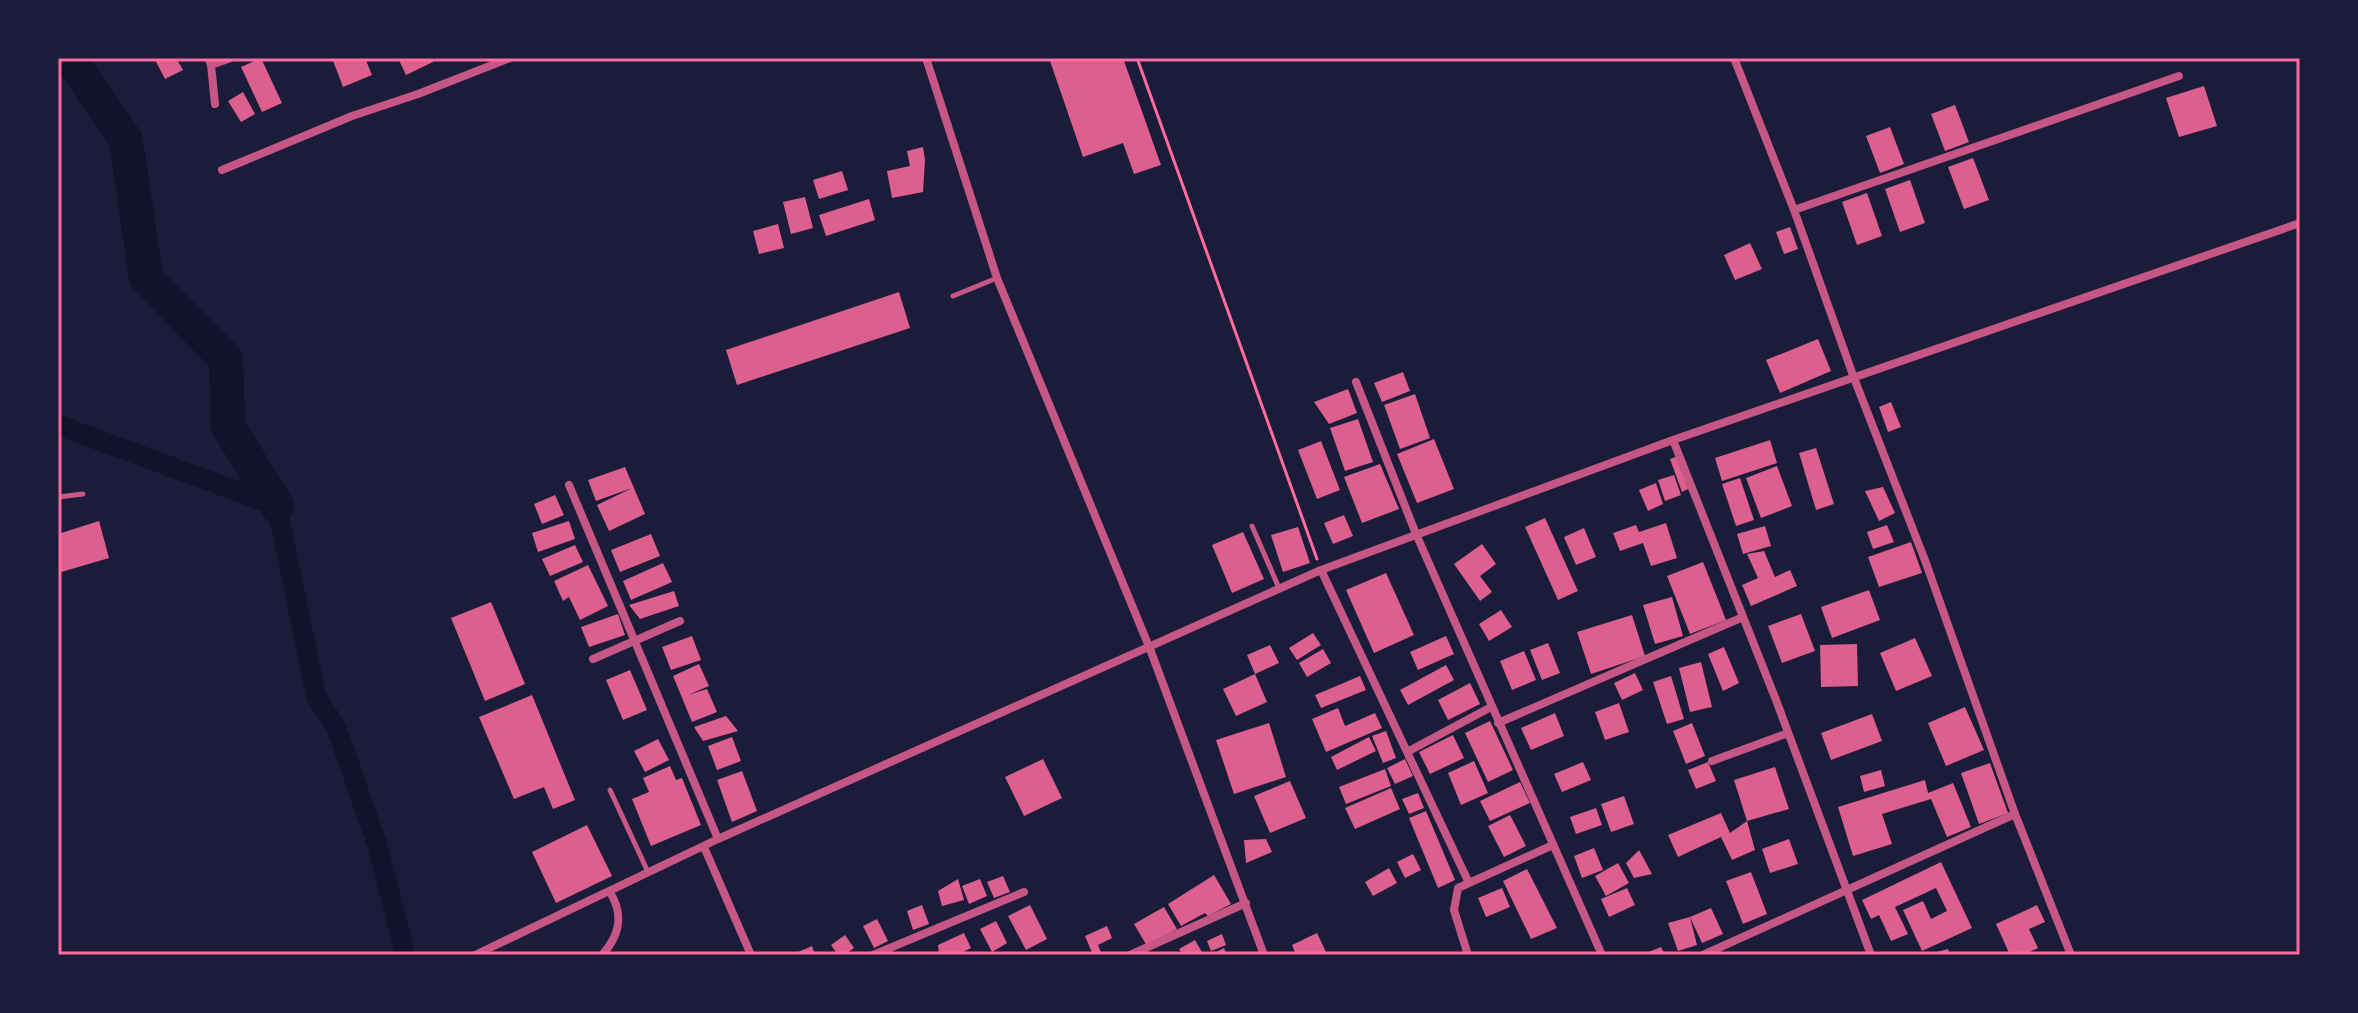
<svg xmlns="http://www.w3.org/2000/svg" width="2358" height="1013" font-family="'IBM Plex Sans',sans-serif">
	<style>
		.lines { fill: none; stroke-linecap: round; stroke-linejoin: round }
		.canal { stroke: #12122b; stroke-width: 20 }
		.river { stroke: #12122b; stroke-width: 34 }
		.building { fill: #dd5f8e }
		.path { stroke: #ff6b9d; stroke-width: 3 }
		.service { stroke: #c65784; stroke-width: 5 }
		.minor { stroke: #c65784; stroke-width: 8 }
		.neatline { fill: none; stroke: #ff6b9d; stroke-width: 3 }
	</style>
	<rect width="100%" height="100%" fill="#1b1b3a"/>
	<g class="lines">
		<path class="canal" d="M58,425l219,81 39,190 20,31 41,117 28,111"/>
		<path class="river" d="M70,58l56,82 20,138 80,81 2,67 49,80"/>
	</g>
	<path class="building" d="M154,58h22l7,12 -18,9z
		M261,58l21,45 -20,9 -21,-45z
		M332,58h33l7,17 -29,12z
		M398,58h34l1,4 -27,13z
		M1049,58h74l38,107 -27,9 -11,-31 -40,14z
		M2204,86l13,40 -38,11 -13,-39z
		M243,92l12,22 -14,8 -13,-21z
		M1955,105l14,37 -24,9 -14,-37z
		M1890,127l14,37 -24,9 -14,-37z
		M923,147l2,13 -2,32 -31,6 -5,-27 23,-5 -3,-15z
		M1973,158l16,42 -25,9 -16,-42z
		M842,171l6,19 -29,9 -6,-19z
		M1910,180l15,43 -25,9 -15,-43z
		M1867,193l15,43 -25,9 -15,-43z
		M805,197l8,31 -22,6 -8,-32z
		M869,199l6,21 -49,16 -7,-21z
		M778,224l6,24 -25,6 -6,-23z
		M1790,227l8,22 -14,5 -8,-22z
		M1750,243l12,26 -27,11 -11,-25z
		M899,292l11,36 -173,57 -11,-35z
		M1818,339l13,32 -51,22 -14,-33z
		M1403,372l7,19 -28,11 -8,-19z
		M1348,389l9,24 -28,11 -15,-22z
		M1415,394l15,44 -30,11 -16,-44z
		M1891,402l10,25 -13,5 -9,-25z
		M1358,419l15,43 -28,9 -15,-43z
		M1434,439l20,50 -37,14 -20,-49z
		M1770,440l7,23 -55,18 -7,-23z
		M1321,441l19,49 -23,9 -19,-49z
		M1816,448l18,56 -18,6 -17,-57z
		M1678,456l12,32 -8,4 -12,-33z
		M1380,464l19,45 -37,14 -18,-46z
		M1777,466l15,40 -31,12 -15,-40z
		M625,467l20,47 -36,17 -12,-26 35,-17 -36,13 -8,-21z
		M1674,475l7,20 -16,6 -7,-21z
		M1740,478l14,42 -18,6 -14,-42z
		M1656,483l7,21 -15,7 -9,-21z
		M1883,487l12,26 -16,8 -14,-30z
		M555,495l9,20 -22,9 -8,-20z
		M1344,515l9,21 -20,8 -9,-21z
		M1545,518l33,73 -20,9 -33,-73z
		M99,521l10,37 -51,15v-39z
		M569,521l6,18 -37,13 -6,-19z
		M1666,523l11,35 -26,8 -8,-23 -23,8 -7,-18 23,-8 3,7z
		M1887,525l7,17 -21,7 -6,-17z
		M1765,526l6,20 -28,8 -6,-20z
		M1298,527l12,36 -27,9 -12,-37z
		M1584,528l12,29 -20,8 -12,-28z
		M1243,532l21,47 -32,14 -20,-48z
		M651,534l9,22 -40,16 -9,-22z
		M1911,542l11,31 -43,14 -11,-30z
		M1482,544l14,20 -16,12 12,16 -12,9 -26,-37z
		M575,545l8,17 -33,14 -8,-17z
		M1764,551l11,26 15,-7 7,16 -46,20 -9,-21 16,-7 -11,-24z
		M1703,562l23,58 -36,14 -23,-58z
		M663,563l9,19 -41,18 -8,-19z
		M588,565l20,41 -28,14 -11,-23 -6,4 -9,-20z
		M1386,573l28,62 -40,18 -28,-63z
		M1869,590l11,30 -48,18 -11,-31z
		M674,591l5,15 -39,13 -11,-14z
		M1672,597l11,39 -28,8 -12,-39z
		M491,602l34,82 -40,17 -34,-83z
		M1501,610l11,17 -23,14 -10,-17z
		M618,614l7,21 -36,12 -8,-20z
		M1801,614l14,37 -33,12 -14,-37z
		M1632,615l13,41 -54,18 -14,-42z
		M1313,633l8,12 -24,15 -8,-12z
		M692,636l9,24 -30,10 -9,-23z
		M1446,636l8,18 -36,16 -8,-18z
		M1915,638l17,38 -36,15 -16,-38z
		M1548,643l12,30 -18,7 -12,-30z
		M1857,644l1,42 -37,1 -1,-42z
		M1270,645l9,18 -24,11 -8,-19z
		M1724,647l15,36 -16,8 -15,-37z
		M1323,649l8,14 -24,14 -8,-14z
		M1524,651l12,29 -24,10 -12,-29z
		M1701,662l11,45 -22,5 -11,-44z
		M699,664l10,22 -21,9 19,-6 10,23 -25,10 -19,-46z
		M1446,665l8,15 -46,25 -8,-15z
		M630,670l17,40 -24,10 -17,-40z
		M1635,673l8,17 -21,10 -8,-17z
		M1255,674l12,28 -31,14 -13,-27z
		M1360,676l6,14 -45,18 -6,-13z
		M1671,676l13,43 -17,5 -14,-42z
		M1470,683l10,21 -32,16 -10,-20z
		M532,695l43,105 -22,9 -9,-22 -30,12 -35,-82z
		M1619,703l10,29 -24,8 -10,-28z
		M1965,707l19,43 -38,16 -18,-43z
		M1338,708l7,18 30,-13 7,15 -56,24 -14,-33z
		M1555,713l9,23 -33,14 -10,-22z
		M1872,714l10,27 -51,19 -10,-27z
		M726,716l12,15 -35,10 -9,-14z
		M1490,721l23,49 -25,12 -23,-49z
		M1269,723l17,54 -52,17 -18,-54z
		M1692,723l13,33 -19,8 -13,-33z
		M1386,731l10,27 -13,5 -11,-27z
		M1453,735l11,23 -34,16 -11,-22z
		M732,737l9,24 -24,9 -9,-24z
		M1369,737l7,14 -39,19 -6,-13z
		M658,739l11,21 -24,12 -11,-21z
		M1043,759l19,39 -38,18 -19,-39z
		M1405,759l8,17 -18,8 -8,-16z
		M1474,761l14,32 -27,12 -13,-32z
		M1583,762l8,18 -29,12 -8,-18z
		M1708,762l8,19 -20,8 -8,-19z
		M1990,763l18,50 -29,11 -18,-51z
		M670,766l6,14 6,-2 19,47 -50,21 -19,-47 17,-7 -6,-14z
		M1775,767l14,42 -42,12 -13,-41z
		M1385,769l6,17 -45,18 -7,-17z
		M1881,770l4,16 -21,6 -4,-16z
		M742,771l15,40 -25,11 -15,-42z
		M1925,780l3,13 25,-10 18,44 -24,10 -16,-38 -49,15 10,30 -39,12 -15,-49z
		M1290,781l16,37 -36,15 -16,-37z
		M1520,782l10,21 -40,18 -10,-20z
		M1391,788l9,21 -45,20 -10,-21z
		M1418,793l6,15 -15,6 -7,-15z
		M1624,796l10,28 -23,8 -10,-28z
		M1596,808l6,17 -26,9 -6,-17z
		M1426,811l29,69 -17,8 -29,-70z
		M1721,813l9,20 17,-12 8,29 -23,10 -11,-23 -43,20 -10,-22z
		M1510,815l16,31 -22,11 -16,-31z
		M587,825l25,51 -56,27 -24,-51z
		M1266,839l6,13 -26,11 -2,-23z
		M1789,839l9,25 -28,9 -8,-24z
		M1594,848l9,22 -21,8 -8,-22z
		M1639,850l13,24 -18,4 -8,-15z
		M1413,854l8,16 -16,8 -8,-16z
		M1941,862l31,66 -50,23 -19,-41 20,-9 8,18 16,-8 -11,-23 -41,19 13,27 -17,7 -12,-26 -8,4 -9,-19z
		M1618,863l11,20 -23,13 -11,-20z
		M1389,868l8,15 -24,13 -8,-14z
		M1527,869l30,59 -26,11 -28,-58z
		M1751,872l16,42 -24,10 -17,-43z
		M1214,875l17,29 -23,12 -3,-3 -24,13 -13,-22z
		M1003,876l7,16 -16,6 -7,-16z
		M958,879l6,21 -22,6 -4,-15z
		M980,879l7,17 -18,8 -7,-18z
		M1502,888l8,19 -24,10 -8,-19z
		M1627,888l8,17 -26,12 -8,-18z
		M922,905l7,19 -16,6 -6,-19z
		M1030,905l17,34 -21,11 -18,-34z
		M2037,905l8,17 -16,7 9,19 -15,7h-13l-14,-31z
		M1164,907l13,22 -30,17 -13,-22z
		M1711,908l12,26 -21,9 -12,-26z
		M1690,917l7,28 -19,6 -10,-28z
		M877,919l11,22 -14,7 -11,-22z
		M996,921l11,22 -15,9 -12,-23z
		M1107,926l5,12 -14,7 4,10h-9l-8,-19z
		M964,933l7,15 -14,7h-18l-1,-10z
		M1317,933l10,21 -31,1 -4,-10z
		M1222,934l4,11 -15,6 -4,-10z
		M845,935l9,13 -10,7h-6l-7,-10z
		M1195,940l8,14 -20,1 -4,-6z
		M812,946l3,9h-24z
		M1661,947l4,8h-24z
		M1224,948l3,7h-17z
		M1948,949l2,6h-21v-1z"/>
	<g class="lines">
		<path class="path" d="M1137,58l180,501"/>
		<path class="service" d="M953,296l44,-18
			M58,497l25,-3
			M1252,526l27,62
			M610,790l38,82"/>
		<path class="minor" d="M208,58l3,7 20,-7
			M926,58l71,220 153,371 114,306
			M1734,58l60,152 60,168 72,185 89,251 56,141
			M211,65l4,39
			M222,170l130,-54 66,-22 92,-36
			M1794,210l385,-134
			M1356,382l60,152 186,421
			M1673,440l103,260 95,255
			M569,485l149,354
			M1321,570l148,313 -11,5 -4,22 14,45
			M593,659l87,-38
			M1498,723l245,-106
			M1409,751l82,-44
			M1712,761l76,-28
			M704,847l47,108
			M1469,883l84,-38
			M475,955l243,-116 603,-269 352,-130 627,-217
			M602,955c18,-20 22,-40 8,-63
			M873,955l151,-63
			M1130,955l116,-52
			M1703,955l312,-141"/>
	</g>
	<rect width="2358" height="1013" fill="none" stroke="#1b1b3a" stroke-width="120"/>
	<rect x="60" y="60" width="2238" height="893" class="neatline"/>
</svg>
